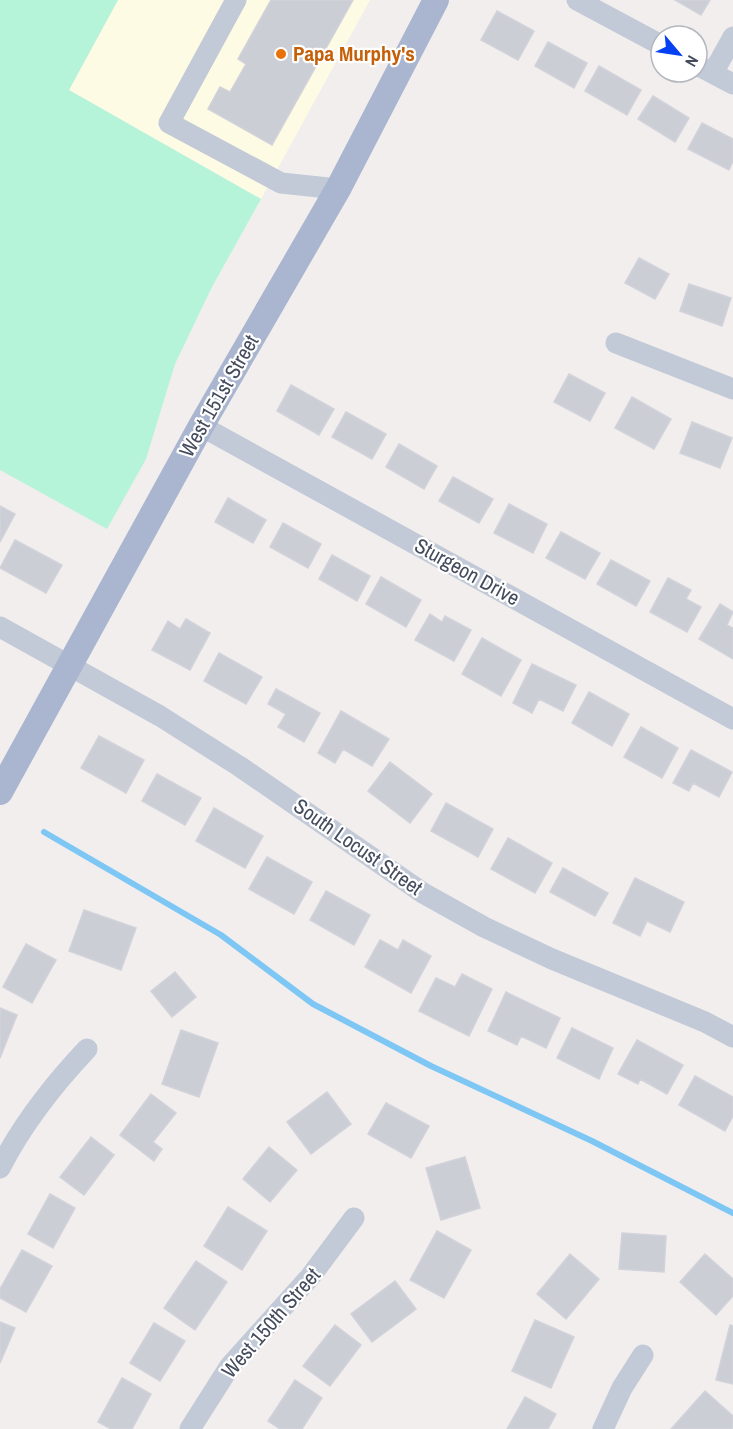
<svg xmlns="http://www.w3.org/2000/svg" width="733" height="1429" font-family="'Archivo Narrow',sans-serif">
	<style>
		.commercial { fill: #fefbe4 }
		.green { fill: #b6f4d9 }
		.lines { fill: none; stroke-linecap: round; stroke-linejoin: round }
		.stream { stroke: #7ec7f5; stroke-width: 6 }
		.building { fill: #ccced6; stroke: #d1d2da; stroke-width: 1.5 }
		.minor { stroke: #c2c9d7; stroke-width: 21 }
		.major { stroke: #aab6d0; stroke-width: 26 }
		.food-dot { fill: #e8710a; stroke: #fff; stroke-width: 2 }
		.labels { text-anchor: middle; stroke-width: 4.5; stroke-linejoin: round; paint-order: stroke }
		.food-label { font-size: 21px; font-weight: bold; fill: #c56008; stroke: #fff; text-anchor: start }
		.street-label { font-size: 21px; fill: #444c5d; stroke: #fff }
	</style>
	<rect width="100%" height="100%" fill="#f1eeed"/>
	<path class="commercial" d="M118,0h252l-109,199 -192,-109z"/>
	<path class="green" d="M0,0h118l-49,90 192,109 -49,88 -37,77 -29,95 -39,70 -107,-59z"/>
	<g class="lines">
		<path class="stream" d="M44,832l177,103 92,69 118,62 161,75 141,72"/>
	</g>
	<path class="building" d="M271,0h82l-81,145 -64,-36 12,-22 10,5 16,-28 -8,-5z
		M675,0h35l-9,15z
		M497,11l37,20 -16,29 -37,-20z
		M548,42l39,21 -13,25 -39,-22z
		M599,66l42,24 -14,25 -42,-24z
		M653,96l36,22 -14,24 -37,-23z
		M702,123l31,16v22l-4,9 -41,-21z
		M639,258l30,16 -14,25 -30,-16z
		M689,284l42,14 -9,28 -42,-15z
		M569,374l36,19 -15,28 -36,-19z
		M291,385l43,24 -15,26 -42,-24z
		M632,397l39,22 -17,30 -39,-21z
		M346,412l40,22 -14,25 -40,-22z
		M692,422l40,16 -12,30 -40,-15z
		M399,444l38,22 -13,23 -38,-22z
		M453,477l40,22 -14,24 -40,-22z
		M228,498l38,22 -13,23 -38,-21z
		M509,504l38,20 -14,29 -39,-20z
		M0,506l15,8 -15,28z
		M283,523l38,21 -13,24 -38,-21z
		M561,532l39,21 -15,26 -39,-21z
		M15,540l47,25 -16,28 -46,-25z
		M332,555l38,21 -13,25 -38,-22z
		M611,560l39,21 -14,25 -39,-22z
		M381,577l40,23 -15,27 -40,-23z
		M668,578l23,12 -5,9 15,8 -14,25 -37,-20z
		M720,604l13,8 -6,13 6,3v31l-34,-20z
		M430,614l12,8 3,-6 26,14 -17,31 -39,-21z
		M186,619l24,14 -20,37 -38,-20 16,-29 12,8z
		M482,638l39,22 -20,36 -39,-22z
		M219,653l43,24 -16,27 -42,-23z
		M532,664l44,21 -13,26 -24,-12 -7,14 -19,-10z
		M276,689l44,24 -16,29 -26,-15 8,-13 -18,-10z
		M589,692l40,22 -17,32 -40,-23z
		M341,711l48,28 -17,27 -29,-17 -8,14 -17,-10z
		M641,727l37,21 -16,30 -38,-21z
		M99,736l45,24 -18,33 -45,-25z
		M691,750l41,22 -13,25 -26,-14 -4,8 -16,-8z
		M390,762l42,32 -22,29 -42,-32z
		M157,774l44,24 -16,27 -43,-24z
		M446,803l47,26 -15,28 -47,-26z
		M214,808l49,28 -18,32 -49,-27z
		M508,838l44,25 -17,30 -44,-24z
		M267,857l45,25 -18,32 -45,-25z
		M563,868l45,25 -13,23 -45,-24z
		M635,878l49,24 -14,30 -23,-11 -7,15 -27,-13z
		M326,891l44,24 -16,30 -44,-25z
		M84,910l52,18 -15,42 -52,-19z
		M380,940l18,10 5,-10 28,16 -20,37 -46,-26z
		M26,944l30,16 -24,43 -29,-16z
		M175,972l21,25 -24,20 -21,-26z
		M462,974l30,15 -23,47 -50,-25 17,-33 19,9z
		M506,992l54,26 -14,30 -25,-12 -4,9 -29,-14z
		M0,1008l17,7 -17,43z
		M572,1028l41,20 -14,31 -42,-21z
		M181,1030l37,13 -19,54 -37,-13z
		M637,1040l46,25 -16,29 -27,-15 -2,5 -20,-10z
		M695,1076l38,21v19l-8,15 -46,-26z
		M327,1092l24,32 -40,30 -24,-32z
		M151,1094l25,19 -23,29 9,7 -8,12 -34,-26z
		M386,1103l43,23 -18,32 -43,-24z
		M91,1137l23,18 -30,40 -24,-18z
		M269,1147l28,23 -27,32 -27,-23z
		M465,1157l15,51 -39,12 -15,-52z
		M50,1194l25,14 -22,40 -25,-14z
		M228,1207l39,24 -25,39 -38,-24z
		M437,1231l34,19 -27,48 -34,-18z
		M622,1233l44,3 -2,36 -45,-3z
		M22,1250l30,16 -26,46 -26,-14v-9z
		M570,1254l29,25 -33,40 -29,-25z
		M705,1254l28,25v17l-17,19 -36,-33z
		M196,1261l31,21 -32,48 -31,-22z
		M395,1281l21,28 -44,33 -21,-28z
		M535,1320l39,17 -23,51 -39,-17z
		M0,1322l15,6 -15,35z
		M154,1323l31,18 -25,40 -30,-18z
		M335,1325l26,20 -31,41 -27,-20z
		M730,1325l3,1v58l-17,-4z
		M122,1378l29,16 -19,35h-21l-13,-7z
		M295,1380l27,18 -20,31h-22l-12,-8z
		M705,1391l28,25 -1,13h-61z
		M525,1397l31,17 -8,15h-41z"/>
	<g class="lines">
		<path class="minor" d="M236,0l-67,123 112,60 57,6
			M577,0l84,45
			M697,65l36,19
			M713,73l20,-36
			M616,343l117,46
			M201,426l532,293
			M0,627l160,89 79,50 184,127 61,34 68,32 153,63 28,15
			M0,1168c23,-45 53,-83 87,-119
			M190,1429l40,-63 80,-89 44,-59
			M603,1429l19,-41 21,-33"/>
		<path class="major" d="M0,792l201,-366 137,-237 98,-189"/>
	</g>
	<circle class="food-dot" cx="281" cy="54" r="6"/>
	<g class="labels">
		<g class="food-label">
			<text x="293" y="61">Papa Murphy's</text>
		</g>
		<g class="street-label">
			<text transform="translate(219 396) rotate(-60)" y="7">West 151st Street</text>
			<text transform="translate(467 572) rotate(29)" y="7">Sturgeon Drive</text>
			<text transform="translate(358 847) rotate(35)" y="7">South Locust Street</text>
			<text transform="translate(271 1323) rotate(-49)" y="7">West 150th Street</text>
		</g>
	</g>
	<g transform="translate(679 54) rotate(119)"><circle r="28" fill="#ffffff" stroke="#b4b7be" stroke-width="1.5"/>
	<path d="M0-4.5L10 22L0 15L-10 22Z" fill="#0541f2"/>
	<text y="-9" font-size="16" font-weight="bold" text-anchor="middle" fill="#444c5d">N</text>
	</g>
</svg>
